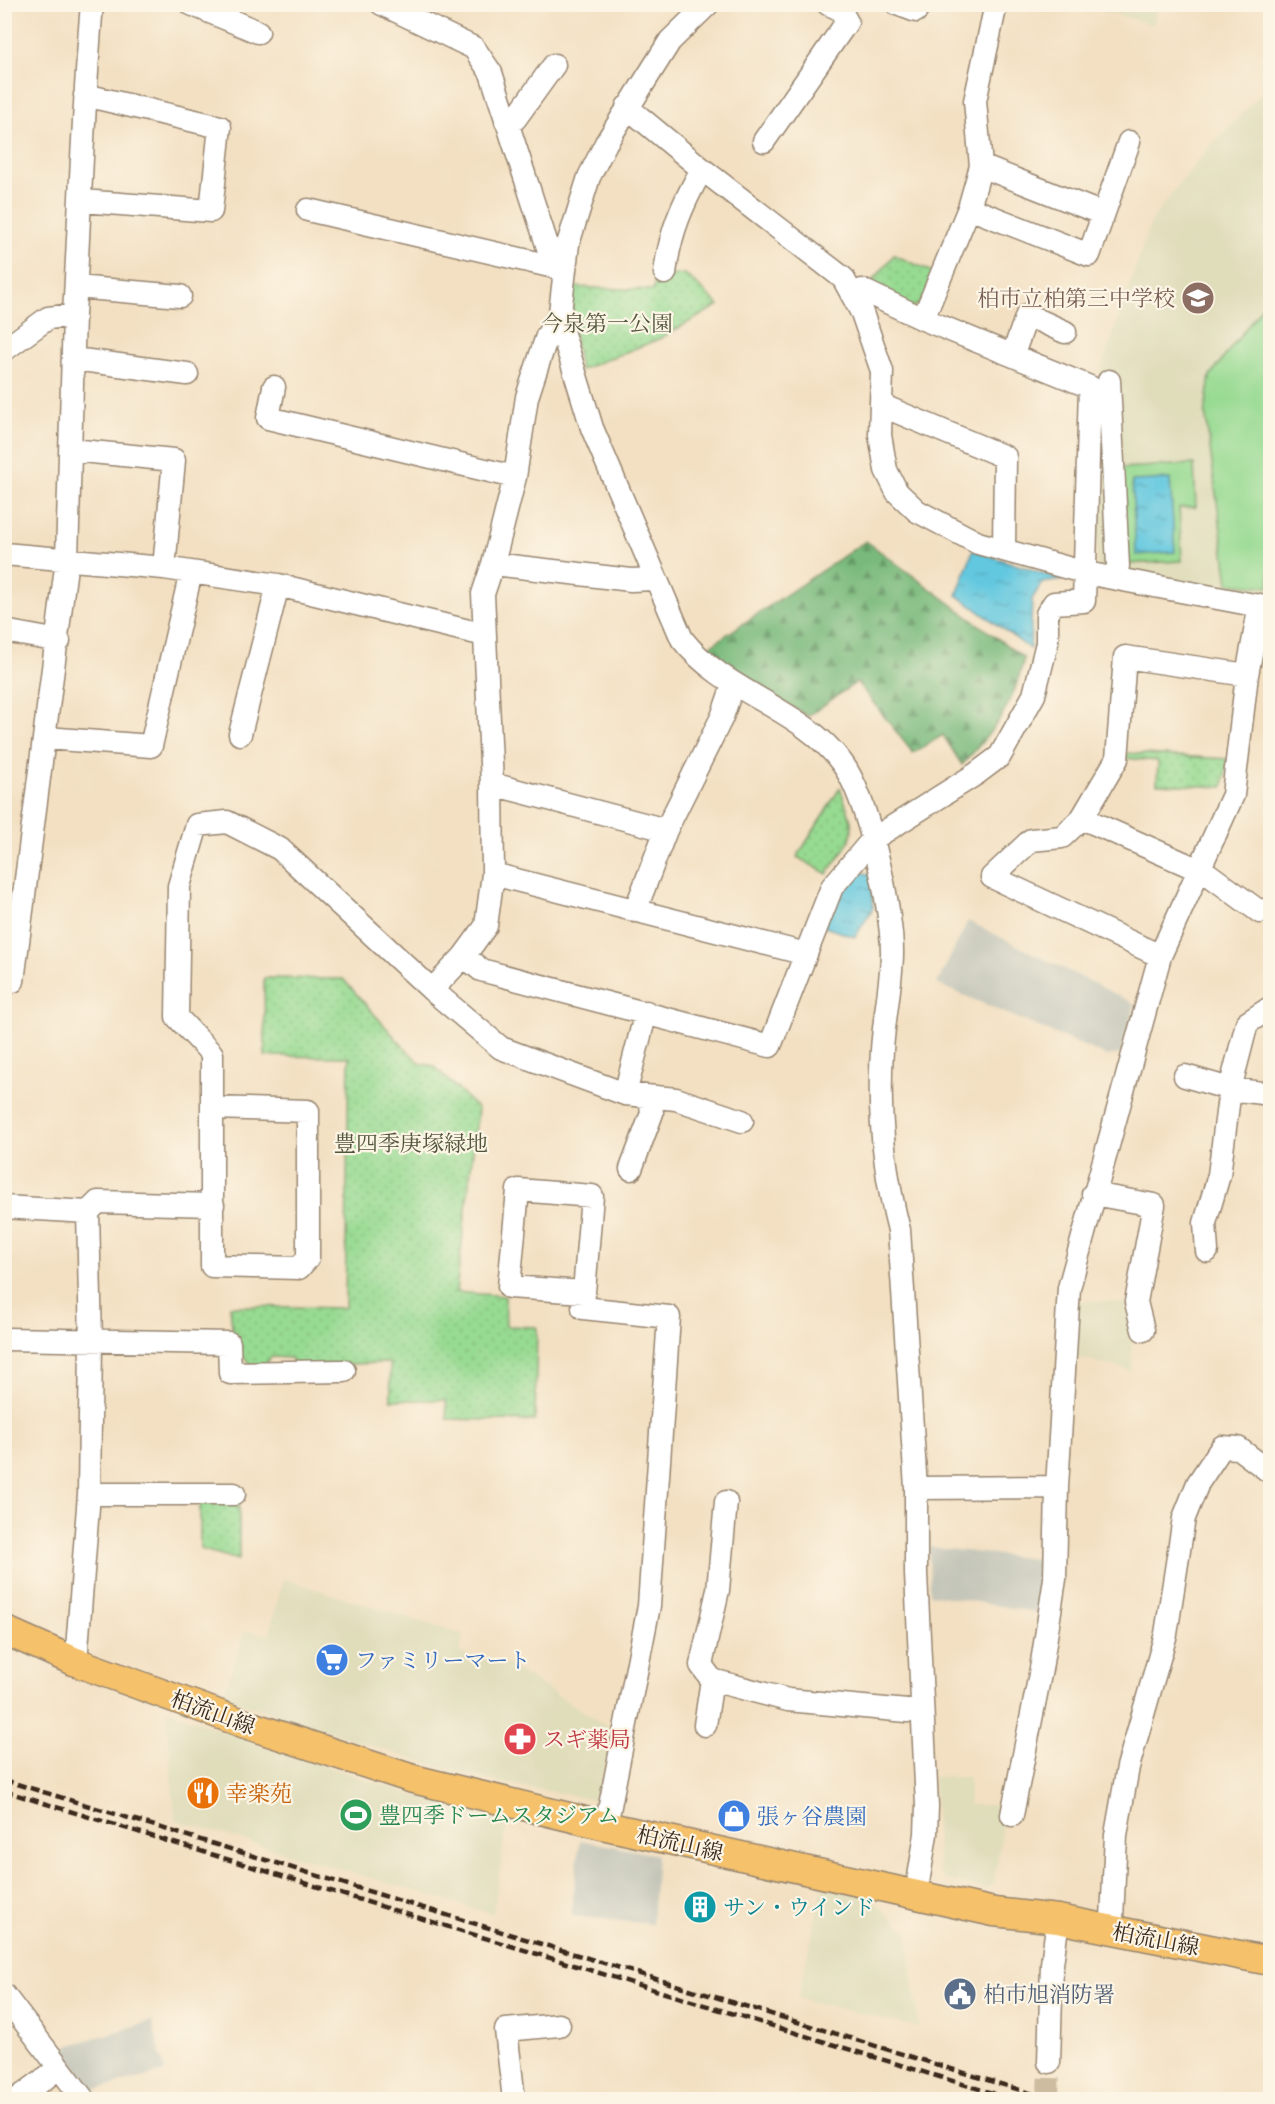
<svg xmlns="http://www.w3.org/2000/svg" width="1275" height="2104" font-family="Vollkorn,'Noto Serif JP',serif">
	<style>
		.built { fill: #e0ddbb }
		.industrial { fill: #c4c6b9 }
		.grass { fill: url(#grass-dots); stroke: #698258; stroke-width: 1.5 }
		.forest { fill: url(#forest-firs); stroke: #5a724d; stroke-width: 1.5 }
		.pitch { fill: #97da92; stroke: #698258; stroke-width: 1.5 }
		.water { fill: url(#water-ripples); stroke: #4e797e; stroke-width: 1.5 }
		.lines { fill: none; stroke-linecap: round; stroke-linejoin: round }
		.minor-tunnel { stroke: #cebca1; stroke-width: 22; stroke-dasharray: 22 11; stroke-linecap: butt }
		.minor-casing { stroke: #978570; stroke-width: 25 }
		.major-casing { stroke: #978570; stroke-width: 31 }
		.minor { stroke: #fff; stroke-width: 22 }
		.major { stroke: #f5c16b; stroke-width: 28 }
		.rail { stroke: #3b2a1e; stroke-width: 4.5; stroke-dasharray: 9 4.5; stroke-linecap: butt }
		.labels { text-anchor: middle; stroke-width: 4.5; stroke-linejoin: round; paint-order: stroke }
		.education-label { font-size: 22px; fill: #785e54; stroke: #fcf5e5; text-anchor: end }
		.park-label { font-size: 22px; fill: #52563b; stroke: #fcf5e5 }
		.shop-label { font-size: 22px; fill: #366cbe; stroke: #fcf5e5; text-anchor: start }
		.street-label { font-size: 22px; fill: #3b2a1e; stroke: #fcf5e5 }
		.health-label { font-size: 22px; fill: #be3a42; stroke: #fcf5e5; text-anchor: start }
		.food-label { font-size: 22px; fill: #c56008; stroke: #fcf5e5; text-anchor: start }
		.leisure-label { font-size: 22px; fill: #27864d; stroke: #fcf5e5; text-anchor: start }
		.culture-label { font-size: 22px; fill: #0d838f; stroke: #fcf5e5; text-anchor: start }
		.service-label { font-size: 22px; fill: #4e5e75; stroke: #fcf5e5; text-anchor: start }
	</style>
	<defs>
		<pattern id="grass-dots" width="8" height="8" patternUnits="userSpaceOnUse" patternTransform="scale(1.5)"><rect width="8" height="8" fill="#97da92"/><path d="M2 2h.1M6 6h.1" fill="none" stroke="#83bb7d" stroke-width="1.8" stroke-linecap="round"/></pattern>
		<pattern id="forest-firs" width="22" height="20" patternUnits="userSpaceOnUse" patternTransform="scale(1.5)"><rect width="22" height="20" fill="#79ba7c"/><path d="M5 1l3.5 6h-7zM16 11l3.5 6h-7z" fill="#649765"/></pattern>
		<pattern id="water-ripples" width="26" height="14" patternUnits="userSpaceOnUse" patternTransform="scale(1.5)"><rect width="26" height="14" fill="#62c8df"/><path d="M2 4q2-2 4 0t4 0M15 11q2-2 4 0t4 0" fill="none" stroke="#52a3b4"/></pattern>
	</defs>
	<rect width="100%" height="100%" fill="#fcf5e5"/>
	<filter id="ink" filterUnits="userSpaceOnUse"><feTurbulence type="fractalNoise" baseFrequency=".0167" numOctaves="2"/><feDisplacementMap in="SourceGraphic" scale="12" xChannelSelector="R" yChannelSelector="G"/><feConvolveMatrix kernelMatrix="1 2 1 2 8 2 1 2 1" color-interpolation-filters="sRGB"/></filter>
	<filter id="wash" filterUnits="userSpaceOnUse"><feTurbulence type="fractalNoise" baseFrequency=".008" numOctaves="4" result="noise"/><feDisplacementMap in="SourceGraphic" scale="24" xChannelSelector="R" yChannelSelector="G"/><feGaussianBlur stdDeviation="1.35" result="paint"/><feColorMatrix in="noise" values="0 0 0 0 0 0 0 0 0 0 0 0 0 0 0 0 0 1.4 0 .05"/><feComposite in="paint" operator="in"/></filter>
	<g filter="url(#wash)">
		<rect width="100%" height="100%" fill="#f3e0c2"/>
		<path class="built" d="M1082,5l76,-1v1l-5,20z
			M1270,85v516l-173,-34 1,-189 54,-159 58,-73z
			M1075,1300l56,3 1,68 -59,-15z
			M283,1579l180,56 -3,18 48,12 109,67 -22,68 -96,-18 -67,-17 -209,-68 22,-66 24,4z
			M166,1710l103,38 145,47 93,27 -14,92 -318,-94z
			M933,1777h36v28h37l-12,78 -8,6 -40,-9 -7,-9z
			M823,1886l47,11 37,35 12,96 -121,-30z"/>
		<path class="industrial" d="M968,921l167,83 -14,50 -14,2 -170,-72z
			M929,1547l115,13 -3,53 -111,-19z
			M580,1840l77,15 -5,69 -81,-8z
			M152,2021l13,51 -73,18 -31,-42z"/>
		<path class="grass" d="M894,255l41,18 -11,30 -15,5 -41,-21z
			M685,274l34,31 -60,34 -79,31 -8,-47 -1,-36 82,3 3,-13z
			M1127,753l101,6 -5,28 -66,-3 1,-23 -33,-3z
			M840,788c18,51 17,42 -13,86l-30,-17z
			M264,978l79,1 58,65 20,20 13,2 44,43 -22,183 49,4 1,30 31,1 -2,94 -88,-2 -1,-19h-55l-1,-37 -95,2 -4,-7 -20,-1 -5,7 -14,1 -18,-17 -4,-42 115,2 4,-251 -84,-1z
			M200,1497h39v63l-39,-11z"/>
		<path class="forest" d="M866,541l158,117c-11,49 -29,71 -62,107l-19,-30 -30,18 -56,-71 -49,34 -76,-43 -28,-23z"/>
		<path class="pitch" d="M1270,296v291l-42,-4 -23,-172 5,-35z
			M1194,464l2,43 -17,1 3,53 -55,3 -6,-96z"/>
		<path class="water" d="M1170,479l5,73 -39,3 -4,-74z
			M973,550l90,30 -21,3 -10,16 -2,50 -73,-54z
			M853,870l19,5 1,33 -18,29 -33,-11z"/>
	</g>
	<g filter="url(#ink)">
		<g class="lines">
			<path class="minor-tunnel" d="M1048,2100l1,-38"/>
			<defs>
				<path id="minor" d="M191,4l67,28
					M382,4l92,44 17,25 63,193
					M708,4l-38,37 -64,102 -17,34 -21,67 -9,77 33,107 90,211c43,55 119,68 160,124 26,35 51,149 50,192 -1,32 -8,63 -10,95 -4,60 2,122 17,180l17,258v86l11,232 -1,28 -10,61
					M897,4l19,7
					M627,107l75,62 141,109 19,35 20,58 -2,64 6,35 11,22 20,19 61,32 108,30 184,35
					M506,121l9,-2 39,-54
					M764,141l83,-119 -7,-13 -12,-5
					M981,166l122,48
					M82,201l129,10 9,-84 -135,-32
					M969,208l120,47 40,-113
					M308,210l255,59
					M665,273c5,-41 17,-68 37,-104
					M76,287l104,9
					M923,319l46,-111 12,-42 -6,-65 21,-97
					M4,350l44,-32 26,-3c6,-104 9,-207 18,-311
					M1013,354l14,-39 38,17
					M74,359l113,15
					M1109,381l9,185 -3,12
					M274,387l-6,31 247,59
					M883,406l122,51 -1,93
					M71,450l103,10 -10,108
					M4,554l160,14 114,17 207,50
					M493,564l138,16 23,-1
					M4,631l55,10
					M240,734l38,-149
					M46,738l105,8 40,-174
					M492,784l174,46 -31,81
					M1082,818l126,56 52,38 10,-4
					M666,830l56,-113 11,-32
					M493,874l313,80
					M464,956l17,14 289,76 62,-159 41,-48 103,-65 24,-18 34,-61 13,-52v-29l7,-11 30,-2 6,-214 -167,-68 -61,-29 -9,4
					M1160,956l-168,-79 39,-37 31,-3 20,-19 35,-59 8,-102 122,18
					M4,982l9,-1 54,-422 7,-244
					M432,990l32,-34 22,-30 7,-52 -1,-90 -9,-190 10,-30 22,-87 12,-80 20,-61 8,-14 4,-1
					M1185,1076l45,13 40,5
					M625,1094l21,-82
					M213,1108l95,3v147l-9,10 -87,-2v-212l-35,-37 2,-131 18,-61 30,-3 53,27 152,141 69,58 124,46 51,5 66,22
					M631,1169l21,-56 -2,-16
					M1093,1194l61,11 -18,97 7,28
					M4,1207l84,5 3,131 -2,151 -13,168
					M88,1212l10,-10 115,3
					M1207,1251l-2,-28 14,-48 11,-86 17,-66 23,-15
					M584,1292l-75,-5 9,-97 74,6 -8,96 -1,16 86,9 -20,289 -43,220
					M4,1339l225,4 1,30 114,-2
					M916,1488l141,-1
					M89,1494h145
					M712,1680l-11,-15 17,-75 8,-88
					M705,1725l7,-45 76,20 119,11 15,-2
					M1012,1815l29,-146 14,-90 2,-92 12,-199 91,-332 73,-161 14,-120 13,-70
					M1112,1919l4,-84 12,-68 38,-133 18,-116 14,-35 24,-36 16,1 32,24
					M4,1995l80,105
					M1049,2062l3,-98 6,-45
					M16,2100l43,-32
					M514,2100l-8,-70 53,-5"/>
				<path id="major" d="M4,1630l72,32 172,63 165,54 193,47 388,86 64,7 212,42"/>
			</defs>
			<use href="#minor" class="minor-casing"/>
			<use href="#major" class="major-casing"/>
			<use href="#minor" class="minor"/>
			<use href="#major" class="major"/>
			<path class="rail" d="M4,1780l1049,320
				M4,1791l1011,309"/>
		</g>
	</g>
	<defs>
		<symbol id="school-disc" viewBox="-11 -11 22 22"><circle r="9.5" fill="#8d6e63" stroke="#fcf5e5"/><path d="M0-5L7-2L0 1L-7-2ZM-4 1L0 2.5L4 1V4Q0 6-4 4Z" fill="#fff"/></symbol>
		<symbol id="supermarket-disc" viewBox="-11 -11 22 22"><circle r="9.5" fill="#3f7fe0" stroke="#fcf5e5"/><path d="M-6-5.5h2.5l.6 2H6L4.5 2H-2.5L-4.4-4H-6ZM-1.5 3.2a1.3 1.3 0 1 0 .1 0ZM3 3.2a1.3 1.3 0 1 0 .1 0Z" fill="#fff"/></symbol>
		<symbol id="pharmacy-disc" viewBox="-11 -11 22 22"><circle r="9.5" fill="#e0444e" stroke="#fcf5e5"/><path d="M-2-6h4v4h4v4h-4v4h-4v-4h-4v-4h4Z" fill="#fff"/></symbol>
		<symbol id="restaurant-disc" viewBox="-11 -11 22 22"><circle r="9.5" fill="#e8710a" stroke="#fcf5e5"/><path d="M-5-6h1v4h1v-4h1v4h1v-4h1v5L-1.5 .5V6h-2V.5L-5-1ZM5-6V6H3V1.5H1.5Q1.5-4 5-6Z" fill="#fff"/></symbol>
		<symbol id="stadium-disc" viewBox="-11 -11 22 22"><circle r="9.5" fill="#2e9e5b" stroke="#fcf5e5"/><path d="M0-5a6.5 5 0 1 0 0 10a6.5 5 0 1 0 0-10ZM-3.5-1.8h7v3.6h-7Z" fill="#fff"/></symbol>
		<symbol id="shop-disc" viewBox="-11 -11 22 22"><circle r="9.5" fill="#3f7fe0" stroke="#fcf5e5"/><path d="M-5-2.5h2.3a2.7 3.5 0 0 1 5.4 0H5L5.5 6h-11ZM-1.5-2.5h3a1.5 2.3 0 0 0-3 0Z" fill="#fff"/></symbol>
		<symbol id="building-disc" viewBox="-11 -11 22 22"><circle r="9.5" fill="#0f9aa8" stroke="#fcf5e5"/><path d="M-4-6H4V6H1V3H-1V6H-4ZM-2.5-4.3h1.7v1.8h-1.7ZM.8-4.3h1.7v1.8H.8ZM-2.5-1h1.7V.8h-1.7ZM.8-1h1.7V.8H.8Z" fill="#fff"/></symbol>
		<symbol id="civic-disc" viewBox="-11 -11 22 22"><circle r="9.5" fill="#5c6f8a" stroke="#fcf5e5"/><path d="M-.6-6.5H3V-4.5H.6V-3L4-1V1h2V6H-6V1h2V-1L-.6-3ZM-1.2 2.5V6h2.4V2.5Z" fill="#fff"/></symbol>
	</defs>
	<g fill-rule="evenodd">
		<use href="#school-disc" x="1179" y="279" width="38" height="38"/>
		<use href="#supermarket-disc" x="313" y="1641" width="38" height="38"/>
		<use href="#pharmacy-disc" x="501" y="1720" width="38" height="38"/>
		<use href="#restaurant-disc" x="184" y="1774" width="38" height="38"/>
		<use href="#stadium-disc" x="337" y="1796" width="38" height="38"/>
		<use href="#shop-disc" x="715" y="1797" width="38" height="38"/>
		<use href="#building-disc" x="681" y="1888" width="38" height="38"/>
		<use href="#civic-disc" x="941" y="1975" width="38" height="38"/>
	</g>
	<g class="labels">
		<g class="education-label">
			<text x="1175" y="306">柏市立柏第三中学校</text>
		</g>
		<g class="park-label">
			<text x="607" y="331">今泉第一公園</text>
			<text x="411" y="1151">豊四季庚塚緑地</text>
		</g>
		<g class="shop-label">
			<text x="355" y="1668">ファミリーマート</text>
			<text x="757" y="1824">張ヶ谷農園</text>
		</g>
		<g class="street-label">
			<text transform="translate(213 1712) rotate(20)" y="8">柏流山線</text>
			<text transform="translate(680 1843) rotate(13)" y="8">柏流山線</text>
			<text transform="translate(1156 1939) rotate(11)" y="8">柏流山線</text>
		</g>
		<g class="health-label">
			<text x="543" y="1747">スギ薬局</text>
		</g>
		<g class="food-label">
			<text x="226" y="1801">幸楽苑</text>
		</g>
		<g class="leisure-label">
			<text x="379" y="1823">豊四季ドームスタジアム</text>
		</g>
		<g class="culture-label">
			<text x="723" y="1915">サン・ウインド</text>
		</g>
		<g class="service-label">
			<text x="983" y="2002">柏市旭消防署</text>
		</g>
	</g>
	<rect width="1275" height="2104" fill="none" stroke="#fcf5e5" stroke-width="24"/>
</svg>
